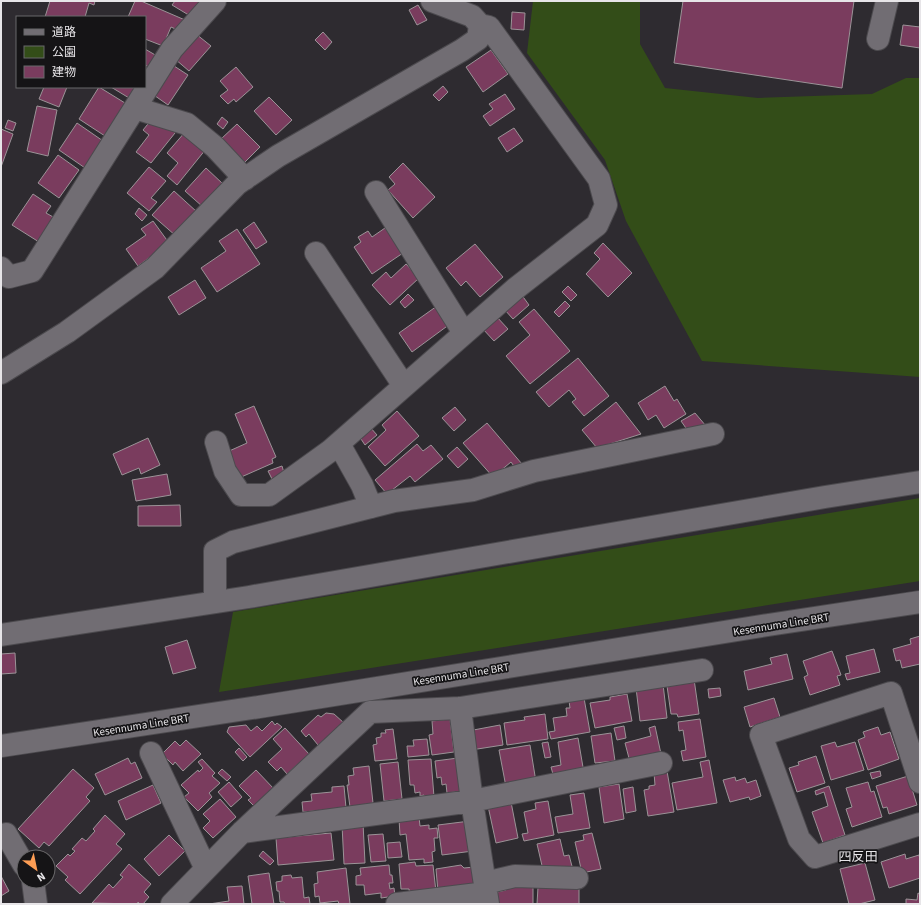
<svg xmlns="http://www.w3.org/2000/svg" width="921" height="905" font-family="'Source Sans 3','Noto Sans JP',sans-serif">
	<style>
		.green { fill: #334d18 }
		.building { fill: #7a3c5e; stroke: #9b9397 }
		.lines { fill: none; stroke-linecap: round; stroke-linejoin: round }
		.minor-casing { stroke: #4c4a4e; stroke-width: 24 }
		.minor { stroke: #716d73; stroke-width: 22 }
		.labels { text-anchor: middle; stroke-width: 3.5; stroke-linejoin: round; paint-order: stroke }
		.street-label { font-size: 11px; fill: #e7e5e8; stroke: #151416 }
		.quarter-label { font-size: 13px; fill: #e7e5e8; stroke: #151416 }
	</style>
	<rect width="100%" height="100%" fill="#2e2b30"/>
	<path class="green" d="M533,1h107v43l25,44 93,10 114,-4 34,-16h14v299l-218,-16 -76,-140 -21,-61 -78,-107z
		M920,498v83l-701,111 14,-80z"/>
	<path class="building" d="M50,1h45l-1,4 -5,-2 -4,14h-40z
		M135,1h6l44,19 -5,11 -9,-4 -8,19 -18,-7v-22h-17z
		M175,1h27l-10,16 -20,-12z
		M683,1h171l-12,87 -168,-25z
		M418,5l9,15 -10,5 -8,-15z
		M512,12l13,1 -1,17 -13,-1z
		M903,25l17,2v21l-20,-3z
		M323,32l9,10 -7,8 -10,-10z
		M196,34l15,12 -22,25 -14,-12z
		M145,49l12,7 -6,12 -6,-3z
		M491,50l17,24 -25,18 -17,-25z
		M171,64l17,11 -20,30 -17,-12z
		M236,67l17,20 -17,15 -2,-3 -6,5 -8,-8 8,-6 -8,-9z
		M443,86l5,6 -9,9 -6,-6z
		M44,87h23l-8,20 -20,-8z
		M99,87l26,16 -20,33 -26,-17z
		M111,87h32l-9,14z
		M505,94l10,15 -25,17 -7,-10 10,-7 -4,-5z
		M269,97l23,23 -16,15 -22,-24z
		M37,106l20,4 -9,46 -21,-5z
		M222,117l6,5 -5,7 -6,-5z
		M152,119l27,9 -28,35 -15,-11 13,-17 -6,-5z
		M8,120l8,3 -3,8 -8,-3z
		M77,123l29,20 -18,27 -29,-20z
		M237,124l23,23 -15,15 -24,-23z
		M514,128l9,13 -16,11 -9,-14z
		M1,129l12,5 -12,33z
		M185,132l21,17 -29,36 -10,-9 11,-13 -11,-10z
		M58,155l21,15 -20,28 -21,-15z
		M403,163l32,34 -22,21 -25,-28 7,-6 -6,-7z
		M149,167l17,14 -15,17 6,4 -8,9 -22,-18z
		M206,168l17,16 -20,23 -18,-16z
		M174,191l23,21 -21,24 -24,-21z
		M33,194l18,12 -5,7 9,5 -16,24 -27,-17z
		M139,208l8,7 -5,6 -7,-7z
		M153,221l16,22 -31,23 -12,-17 20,-14 -5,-6z
		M254,222l13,20 -11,7 -13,-19z
		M385,228l18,25 -31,21 -18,-27 7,-5 -3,-5 10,-6 4,6z
		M237,229l23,35 -43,28 -16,-24 25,-17 -7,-10z
		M603,243l29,30 -24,24 -22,-23 14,-15 -6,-6z
		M475,244l28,33 -23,20 -14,-16 -5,5 -15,-18z
		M406,264l13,14 -29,27 -18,-20 14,-13 5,6z
		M195,280l11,18 -27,17 -11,-18z
		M568,286l9,9 -6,6 -9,-9z
		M408,294l6,6 -9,8 -5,-6z
		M521,294l8,11 -16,14 -9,-10z
		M565,301l5,5 -11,11 -5,-5z
		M437,306l13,18 -38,28 -13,-19z
		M534,309l36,42 -40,33 -24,-28 24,-21 -11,-13z
		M496,316l12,13 -14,12 -12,-13z
		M578,358l31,38 -25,20 -12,-14 4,-3 -7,-9 -20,17 -13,-15z
		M665,386l9,15 3,-2 9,15 -22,14 -8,-13 -8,5 -10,-17z
		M616,402l25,32 -44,14 -15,-18z
		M254,406l22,51 -4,2 1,4 -34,15 -12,-26 20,-9 -12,-29z
		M455,407l11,13 -12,11 -12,-13z
		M397,411l22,25 -34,30 -17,-19 18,-17 -4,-5z
		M695,413l11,13 -18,5 -7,-10z
		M487,423l35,41 -6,5 -5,-7 -18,15 -30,-34z
		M370,427l7,8 -12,10 -6,-9z
		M148,438l12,27 -19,9 -2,-6 -17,7 -9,-21z
		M417,444l6,7 8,-6 12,14 -28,23 -5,-6 -23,18 -12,-14z
		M457,447l11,12 -10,9 -11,-12z
		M282,466l3,10 -12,5 -5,-10z
		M167,474l4,21 -35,6 -4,-21z
		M180,505l1,21h-43v-20z
		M920,636v28l-18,4 -2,-8 -4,1 -3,-12 18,-5 -1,-5z
		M187,640l9,28 -23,6 -8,-27z
		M874,649l6,23 -33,8 -2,-6 5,-1 -4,-17z
		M832,651l9,24 -4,1 3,9 -30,10 -6,-18 4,-2 -5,-14z
		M15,653l1,20 -15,1v-20z
		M787,654l6,25 -45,11 -4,-19 28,-7 -2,-6z
		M694,679l5,35 -21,3 -1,-3h-6l-4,-28z
		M663,684l4,34 -27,3 -4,-33z
		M720,688l1,8 -12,2 -1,-9z
		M627,694l5,27 -37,7 -5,-25 20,-3v-3z
		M584,698l6,34 -39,7 -2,-7 6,-1 -2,-13 14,-2 -1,-8h4l-1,-7z
		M774,698l6,19 -30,10 -6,-20z
		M326,713l8,1 10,9 -26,22 -9,-11 -3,3 -5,-6 17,-16 3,2z
		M545,714l3,25 -41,6 -3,-22 21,-3 -1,-3z
		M450,719l4,33 -22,3 -3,-20 4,-1 -1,-13z
		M700,719l6,38 -23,4 -2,-10 5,-1 -3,-20 -4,1 -1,-9z
		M272,721l3,4 2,-2 5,4 -32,30 -23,-25 2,-5 17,-2 5,6 6,-5 5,5z
		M500,725l3,20 -32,5 -3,-19z
		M624,726l2,12 -9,2 -3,-12z
		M655,726l6,28 -31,8 -5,-19 26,-7 -2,-8z
		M878,727l3,8 9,-3 9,27 -31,11 -10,-30 7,-3 -2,-5z
		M285,728l24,26 -22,20 -6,-7 -4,4 -9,-9 14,-13 -9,-10z
		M393,729l4,30 -22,2 -2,-16 4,-1 -1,-6 5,-1v-4h5l-1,-3z
		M611,733l4,28 -20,2 -4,-27z
		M578,738l6,35 -30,5 -3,-11 10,-2 -3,-23z
		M427,739l2,16 -21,2 -1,-11h7l-1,-6z
		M186,740l15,14 -18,17 -8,-9 -2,3 -11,-11 13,-13 5,5z
		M548,742l3,15 -6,1 -3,-15z
		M835,742l2,5 18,-5 9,28 -33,10 -10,-34z
		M530,745l6,37 -30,5 -7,-37z
		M239,748l8,9 -4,4 -8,-9z
		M816,756l9,27 -28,9 -8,-24 10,-3 -1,-3z
		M128,758l3,6 4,-2 7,16 -37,17 -10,-21z
		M458,758l4,35 -7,1v-2l-8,1 -1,-9 -4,1 -1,-8 -4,1 -2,-17z
		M202,759l13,14 -3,3 8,7 -11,10 3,4 -14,14 -14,-14 5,-4 -8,-8 17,-15 1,2 4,-4 -5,-6z
		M431,759l3,38 -10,1v-3l-4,1v-4l-5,1 -1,-8h-4l-2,-25z
		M709,760l8,43 -40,7 -5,-27 31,-6 -3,-15z
		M398,762l4,37 -18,2 -4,-37z
		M369,766l4,37 -23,4 -3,-22h2l-1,-9 6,-1 -1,-7z
		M73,769l21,19 -8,9 4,4 -41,45 -5,-4 -5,6 -21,-19z
		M222,769l9,8 -4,4 -9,-8z
		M256,770l18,19 -19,18 -7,-7 3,-2 -12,-12z
		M667,771l7,41 -26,4 -4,-26 5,-1v-3l6,-1 -1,-12z
		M880,771l1,5 -9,3 -2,-6z
		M908,776l9,29 -28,9 -2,-7 -4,1 -7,-22z
		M735,777l1,4 9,-3 2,5 9,-3 5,16 -11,4 -1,-3 -19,5 -7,-22z
		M229,782l13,15 -11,10 -13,-15z
		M868,782l3,10 3,-1 8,26 -30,10 -6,-18 6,-2 -6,-19z
		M619,784l5,35 -20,4 -5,-36z
		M153,785l8,18 -35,17 -8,-19z
		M344,786l2,22 -43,4 -1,-10 10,-1 -1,-7 21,-2v-5z
		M829,786l16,49 -22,8 -11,-31 16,-6 -4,-14 -8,3 -1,-4z
		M633,787l3,24 -10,2 -3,-24z
		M584,793l6,35 -32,5 -3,-16 18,-3 -3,-19z
		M220,799l16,18 -23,21 -10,-10 7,-7 -7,-7z
		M548,801l6,34 -30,6 -2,-7 6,-1 -4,-21 12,-3 -1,-6z
		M511,802l7,36 -22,5 -8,-37z
		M105,815l20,19 -9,10 6,5 -42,45 -15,-14 3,-3 -12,-11 12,-12 2,2 5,-5 -3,-2 10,-11 4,3 9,-10 -2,-2z
		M419,817l1,9 9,-1v4l8,-1 1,10h-4l1,13 -3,1 1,10 -9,1v-4l-15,1 -3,-26 -6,1 -1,-16z
		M470,821l3,30 -31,4 -4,-30z
		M363,823l2,40 -21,1 -2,-39z
		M331,833l3,27 -56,5 -2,-27z
		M592,833l9,36 -19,4 -7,-31 9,-2 -1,-5z
		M383,834l3,27 -15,1 -3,-27z
		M169,835l16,16 -26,25 -15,-17z
		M560,839l4,17 5,-1 4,15h-30l-6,-26z
		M400,842l2,15 -14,1 -1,-15z
		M263,851l11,10 -4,4 -11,-9z
		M905,854l1,5 13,-4 1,5v18l-31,10 -8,-26z
		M415,862l1,4 17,-1 3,27 -26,3 -1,-6h-8l-2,-25z
		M865,863l10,37 -16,4h-10l-9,-35z
		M129,864l22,20 -7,8 5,5 -6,7h-3l-2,-2 -1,2 -45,-1 17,-19 4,4 10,-11 -3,-2z
		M389,865l1,10h2l1,8h-4l1,6 4,-1 1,8 -14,2v-5l-16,2 -1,-10h-8v-9l5,-1 -1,-7z
		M461,865l3,3 10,-1 2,19 -38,6 -2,-23z
		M346,868l4,36h-11l-1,-3 -18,2 -1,-7 -4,1 -1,-13 4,-1 -1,-11z
		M269,873l5,31h-22l-4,-28z
		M291,875l1,3 10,-1 2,21 5,-1 1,7h-25l-1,-2h-4l-1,-11h-2l-1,-9 6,-1v-5z
		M1,876l8,15 -8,5z
		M533,885v19h-37l-3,-11 13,-3v-4z
		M242,886l2,18h-35l20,-3 -2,-14z
		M538,887l41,1v16h-42z
		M918,893l2,1v10h-14v-5l11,1z"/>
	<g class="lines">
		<defs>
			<path id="minor" d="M878,39l9,-38
				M135,108l52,16 28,23 30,32
				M376,192l88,141
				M316,253l88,133
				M1,268l8,9 23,-6 140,-222 43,-48
				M1,373l66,-41 88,-64 82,-84 41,-28 184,-106 16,-11 2,-14 -8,-9 -40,-15
				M216,442l9,29 16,24h28l61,-44 185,-162 82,-64 9,-20 -7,-26 -110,-152 -9,-2
				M339,444l23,41 9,22
				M215,602v-51l18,-9 161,-41 79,-11 61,-19 179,-37
				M1,635l248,-38 576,-100 95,-15
				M460,708l12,93 16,103
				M1,746l258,-39 509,-82 152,-23
				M151,753l55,116
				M920,782l-29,-89 -130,42 38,104 16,18 105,-33
				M242,832l230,-31 189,-38
				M1,837l5,-3 18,31
				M33,881l3,23
				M485,883l30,-7 62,2
				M172,904l70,-72 128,-120 90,-4 242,-38
				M397,904l89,-11"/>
		</defs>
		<use href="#minor" class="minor-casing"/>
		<use href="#minor" class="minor"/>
	</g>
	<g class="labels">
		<g class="street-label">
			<text transform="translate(781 624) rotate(-9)" y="4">Kesennuma Line BRT</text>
			<text transform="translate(461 674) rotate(-9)" y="4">Kesennuma Line BRT</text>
			<text transform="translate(141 725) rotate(-9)" y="4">Kesennuma Line BRT</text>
		</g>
		<g class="quarter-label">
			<text x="858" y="861">四反田</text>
		</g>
	</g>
	<rect width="921" height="905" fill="none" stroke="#e7e5e8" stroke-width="4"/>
	<rect x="16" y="16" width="130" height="72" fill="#151416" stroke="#69686a"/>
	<rect x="24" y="29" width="20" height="6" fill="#716d73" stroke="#69686a"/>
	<text x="52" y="36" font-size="12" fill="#e7e5e8">道路</text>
	<rect x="24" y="46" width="20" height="12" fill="#334d18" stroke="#69686a"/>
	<text x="52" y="56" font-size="12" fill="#e7e5e8">公園</text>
	<rect x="24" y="66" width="20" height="12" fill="#7a3c5e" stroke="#69686a"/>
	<text x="52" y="76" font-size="12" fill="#e7e5e8">建物</text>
	<g transform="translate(36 869) rotate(147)"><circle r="19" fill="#151416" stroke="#69686a"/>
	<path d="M0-3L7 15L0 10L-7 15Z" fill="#fd9d54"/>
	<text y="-6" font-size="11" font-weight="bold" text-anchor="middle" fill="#e7e5e8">N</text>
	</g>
</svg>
